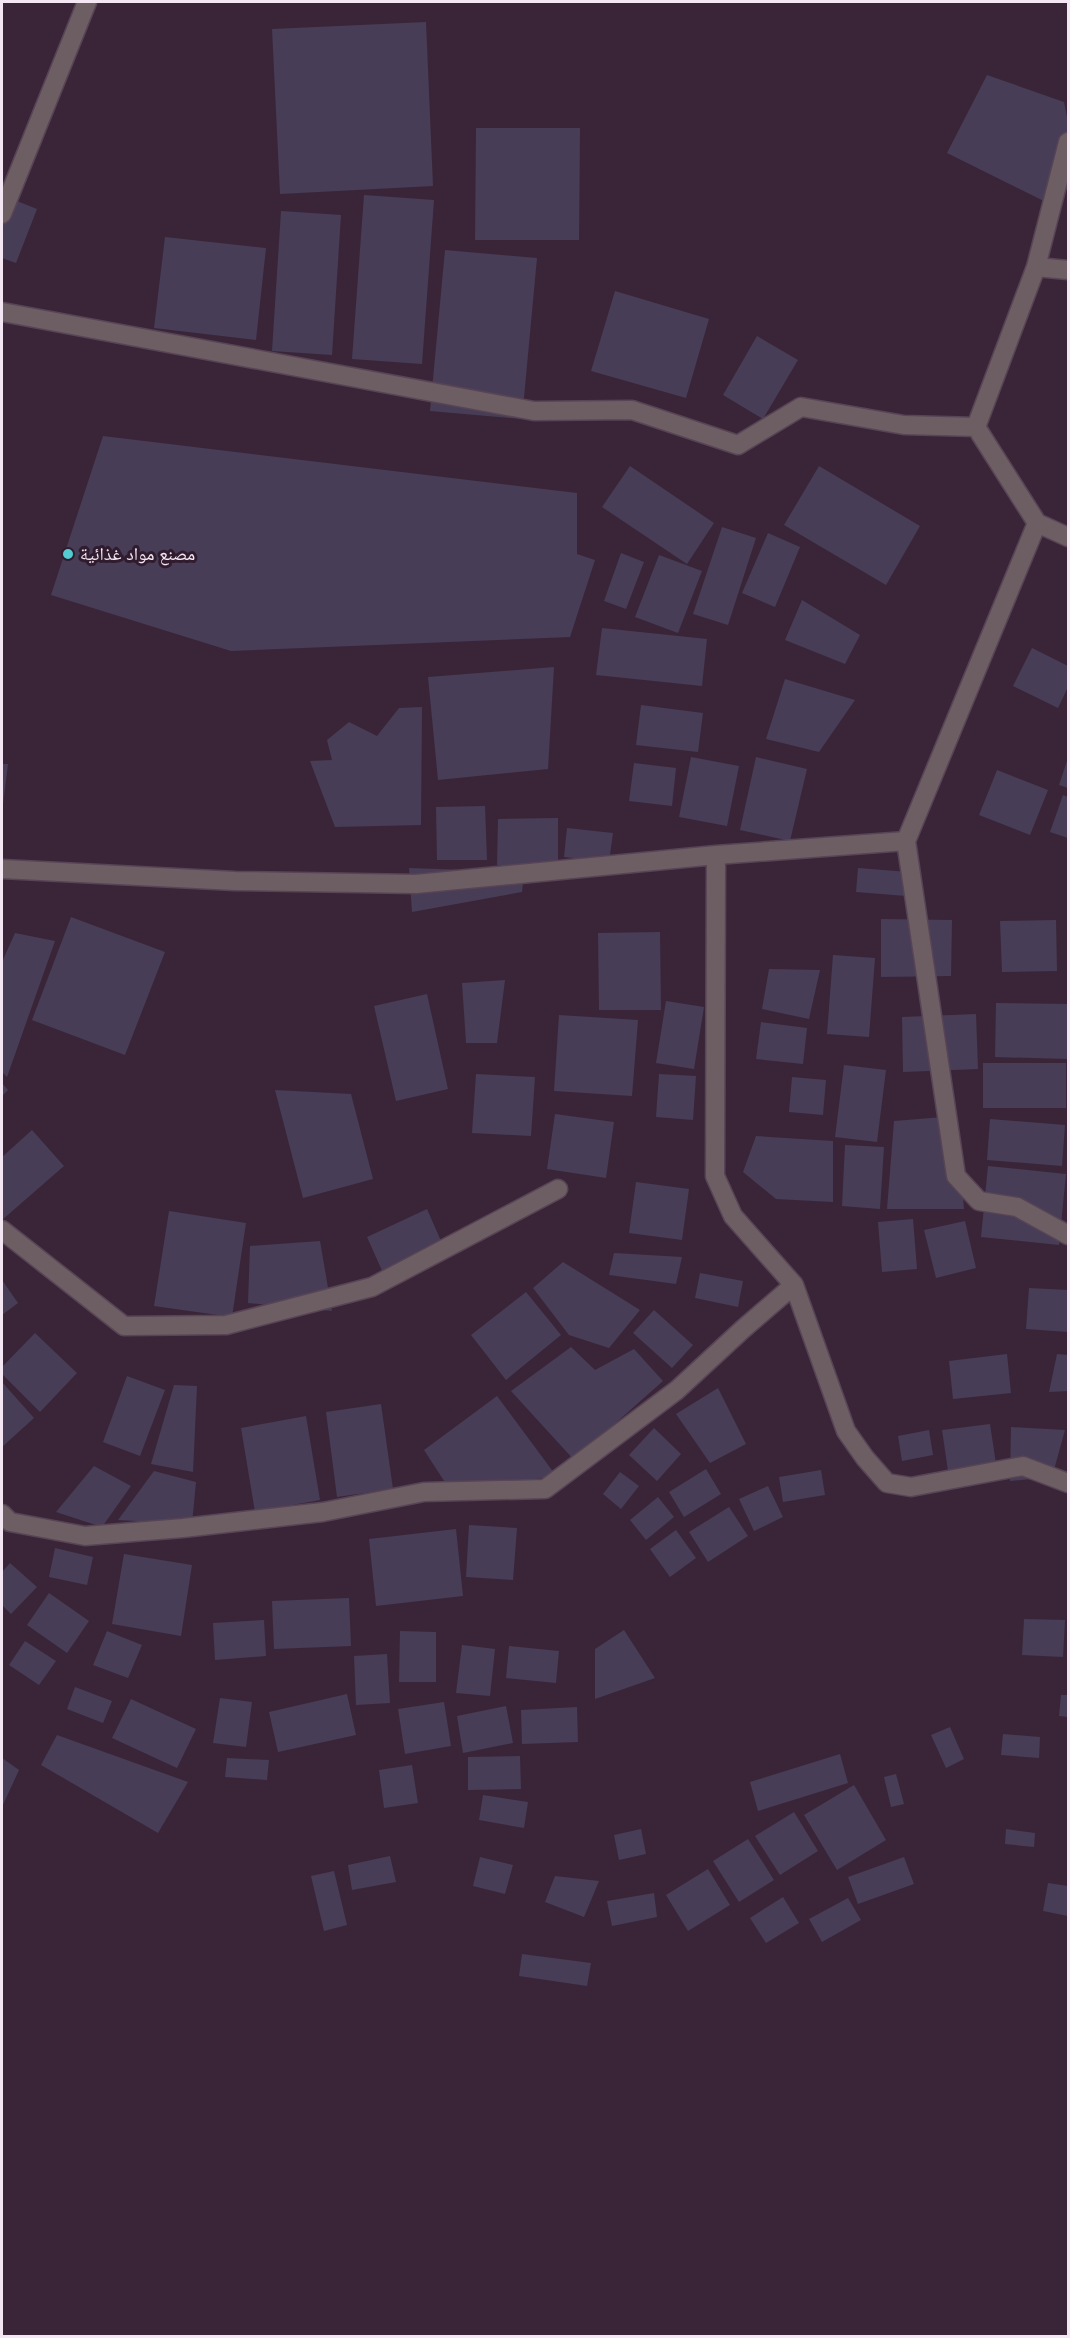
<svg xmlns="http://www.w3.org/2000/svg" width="1070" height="2338" font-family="Montserrat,'Noto Naskh Arabic',sans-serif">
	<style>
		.building { fill: #473d56 }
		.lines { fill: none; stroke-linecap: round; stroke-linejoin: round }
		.street-casing { stroke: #584456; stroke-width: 21 }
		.street { stroke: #6c5e62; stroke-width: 18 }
		.poi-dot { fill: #52ccd0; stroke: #301c2e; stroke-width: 2 }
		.labels { text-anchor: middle; stroke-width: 6; stroke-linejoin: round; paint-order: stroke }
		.poi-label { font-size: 18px; fill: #f4e6f2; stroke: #301c2e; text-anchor: start }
	</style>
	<rect width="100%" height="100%" fill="#3a2538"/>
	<path class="building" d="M426,22l7,164 -153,8 -8,-165z
		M987,75l77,27 4,20v63l-8,24 -113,-56z
		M476,128h104l-1,112h-104z
		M2,195l35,14 -21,54 -14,-5z
		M364,195l70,5 -12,164 -70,-5z
		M281,211l60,4 -9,140 -60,-4z
		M165,237l101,11 -10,92 -102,-12z
		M445,250l92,8 -15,161 -92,-8z
		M615,291l94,28 -23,79 -95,-27z
		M757,336l41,24 -35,59 -40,-24z
		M103,436l474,57v61l18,6 -25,77 -339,14 -180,-56z
		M630,466l84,57 -27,41 -85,-57z
		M819,466l101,60 -34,59 -102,-60z
		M722,527l34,11 -28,87 -35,-11z
		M768,533l32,14 -25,60 -33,-14z
		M621,553l23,9 -18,47 -22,-8z
		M659,555l43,16 -24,62 -43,-16z
		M802,600l58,35 -15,29 -60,-24z
		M602,628l105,11 -5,47 -106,-11z
		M1032,648l36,18v21l-10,21 -45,-22z
		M554,667l-6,102 -110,11 -10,-103z
		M785,679l70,21 -36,52 -53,-13z
		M641,705l62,8 -5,39 -62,-7z
		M422,707l-1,118 -86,2 -25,-66 22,-1 -5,-20 22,-18 28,14 22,-28z
		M691,757l48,9 -12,60 -48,-9z
		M756,757l51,12 -17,72 -50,-11z
		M1068,758v30l-9,-3z
		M634,763l42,5 -4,38 -43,-5z
		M2,764h6l-5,40h-1z
		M997,770l51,20 -18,45 -51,-20z
		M1063,795l5,2v41l-18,-6z
		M485,806l2,54h-50l-1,-53z
		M558,818v47h-61l1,-46z
		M567,828l46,5 -4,29 -45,-5z
		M409,868l115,4 -2,20 -110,20z
		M858,868l63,5 -2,24 -63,-5z
		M71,917l94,35 -40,103 -93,-35z
		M881,919l71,1 -1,56 -70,1z
		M1056,920l1,51 -55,1 -2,-51z
		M660,932l1,78h-62l-1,-77z
		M15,933l40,8 -48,136 -5,-5v-110z
		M833,955l42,3 -6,79 -42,-3z
		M769,969l51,1 -11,49 -47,-10z
		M505,980l-8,63h-31l-4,-60z
		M427,994l21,95 -52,12 -22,-95z
		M666,1001l38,6 -10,62 -38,-6z
		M996,1003l72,1v55l-73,-2z
		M976,1014l2,55 -75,3 -1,-55z
		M559,1015l79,5 -6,76 -78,-5z
		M761,1022l46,6 -4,36 -47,-5z
		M983,1063h83v45h-83z
		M844,1065l42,5 -9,72 -42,-5z
		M476,1074l59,3 -4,59 -59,-3z
		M659,1074l37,2 -3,44 -37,-3z
		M792,1077l34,3 -3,35 -34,-3z
		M2,1083l6,7 -6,6z
		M275,1090l76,4 22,85 -70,19z
		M555,1114l59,8 -8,56 -59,-9z
		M956,1116l8,93h-77l7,-88z
		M990,1119l75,6 -3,41 -75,-6z
		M32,1130l32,36 -62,54v-63z
		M756,1136l77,5v61l-57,-3 -33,-27z
		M845,1145l39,2 -4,62 -38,-3z
		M988,1166l78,8 -7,71 -78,-8z
		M636,1182l53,7 -7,51 -53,-7z
		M427,1209l21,48 -60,27 -21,-47z
		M169,1211l77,12 -14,94 -78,-11z
		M913,1219l4,50 -35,3 -4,-50z
		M965,1221l11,47 -40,10 -12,-48z
		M320,1241l12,70 -84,-8 2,-57z
		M614,1253l68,4 -6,27 -67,-9z
		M563,1262l77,48 -31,38 -40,-13 -36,-47z
		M700,1273l43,8 -5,26 -43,-9z
		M2,1280l16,23 -16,12z
		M1029,1288l39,2v42l-42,-3z
		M526,1292l35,43 -55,45 -35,-45z
		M654,1310l39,35 -21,23 -39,-35z
		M35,1333l42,40 -37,39 -38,-38v-7z
		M571,1347l24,23 39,-21 29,32 -89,79 -63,-69z
		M1007,1354l4,39 -58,6 -4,-38z
		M1057,1354l11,1v36l-19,1z
		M127,1376l38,14 -25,66 -37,-14z
		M2,1382l32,36 -32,29z
		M174,1385l23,1 -4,86 -42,-8z
		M718,1388l28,56 -36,19 -34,-49z
		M497,1396l60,81 -109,10 -24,-37z
		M381,1404l12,85 -56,8 -11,-85z
		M306,1416l14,84 -65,12 -14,-84z
		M990,1424l6,40 -48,7 -6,-41z
		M1011,1427l54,3 -13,47 -42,4z
		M654,1428l27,26 -24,27 -28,-26z
		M929,1430l4,25 -31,6 -4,-25z
		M94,1466l37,20 -29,41 -46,-15z
		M706,1469l15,25 -37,23 -15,-25z
		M821,1470l4,25 -42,7 -4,-25z
		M154,1471l42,11 -4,42 -74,-4z
		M620,1472l19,14 -18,23 -18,-15z
		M768,1486l15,31 -29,14 -15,-32z
		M658,1497l16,20 -28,23 -16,-20z
		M729,1507l19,29 -40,26 -19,-30z
		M469,1525l48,3 -4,52 -47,-3z
		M456,1529l7,67 -87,10 -7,-67z
		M676,1530l20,28 -26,19 -20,-28z
		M55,1548l38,9 -6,28 -38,-8z
		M124,1554l68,11 -11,71 -69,-12z
		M10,1563l27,24 -26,27 -9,-9v-33z
		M49,1593l40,28 -22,32 -40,-28z
		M349,1598l2,48 -77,3 -2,-48z
		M1024,1619l41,1 -2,37 -41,-2z
		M264,1620l2,36 -51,4 -2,-37z
		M624,1630l31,48 -60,21v-50z
		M107,1631l35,14 -14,33 -35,-13z
		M400,1631l36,1v50h-37z
		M25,1641l31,20 -17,24 -30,-20z
		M462,1645l33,4 -5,47 -34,-3z
		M509,1646l50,5 -3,32 -50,-5z
		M387,1654l3,49 -34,2 -2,-49z
		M75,1687l37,14 -9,22 -36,-14z
		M347,1694l9,41 -78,17 -9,-40z
		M1061,1695h7v22l-9,-1z
		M220,1698l32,4 -6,45 -33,-4z
		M131,1699l65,30 -19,39 -65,-30z
		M444,1702l7,44 -46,8 -7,-45z
		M506,1706l7,37 -50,10 -6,-37z
		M577,1707l1,35 -56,2 -1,-34z
		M950,1727l14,32 -18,9 -15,-33z
		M1003,1734l37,3 -1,21 -38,-3z
		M57,1735l131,47 -30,51 -117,-68z
		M840,1754l8,29 -90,28 -8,-29z
		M520,1756l1,33 -53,1v-33z
		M2,1758l17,12 -17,37z
		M227,1758l42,2 -2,20 -42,-3z
		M412,1765l6,38 -34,5 -5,-38z
		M896,1774l8,30 -13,3 -7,-30z
		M854,1785l32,55 -49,30 -33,-55z
		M483,1795l45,7 -4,26 -45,-8z
		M794,1812l24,39 -38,24 -25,-39z
		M641,1829l5,25 -27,6 -5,-25z
		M1006,1829l29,4 -1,14 -29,-3z
		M748,1839l26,41 -35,22 -26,-41z
		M390,1856l6,26 -44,8 -4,-25z
		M480,1857l33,8 -8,29 -32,-8z
		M904,1857l10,27 -56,20 -10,-27z
		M708,1869l22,36 -42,26 -22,-36z
		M334,1871l13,54 -23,6 -13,-55z
		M555,1876l44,5 -15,36 -39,-15z
		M1048,1883l20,3v30l-25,-5z
		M654,1893l3,24 -45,9 -5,-25z
		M783,1897l16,26 -33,20 -16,-25z
		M848,1898l13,22 -39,22 -13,-23z
		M522,1954l69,9 -4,23 -68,-10z"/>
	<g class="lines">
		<defs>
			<path id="street" d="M2,214l85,-212
				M1036,267l32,3
				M2,312l532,99 98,-1 106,35 63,-38 103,18 72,2 61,96 31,14
				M976,427l60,-160 32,-125
				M1037,523l-131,318 50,335 23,25 38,6 51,28
				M2,869l233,12 181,3 300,-29 190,-14
				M2,1230l122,96 102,-1 146,-38 186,-98
				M794,1285l52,146 19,27 22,25 24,4 112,-21 45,17
				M2,1514l8,8 75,14 98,-8 140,-16 101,-20 121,-3 132,-99 66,-61 51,-44 -61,-69 -18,-40 1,-321"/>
		</defs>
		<use href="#street" class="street-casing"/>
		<use href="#street" class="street"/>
	</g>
	<circle class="poi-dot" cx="68" cy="554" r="6"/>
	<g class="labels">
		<g class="poi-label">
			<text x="80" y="560">مصنع مواد غذائية</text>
		</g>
	</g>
	<rect width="1070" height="2338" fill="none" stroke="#f4e6f2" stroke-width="6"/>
</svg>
